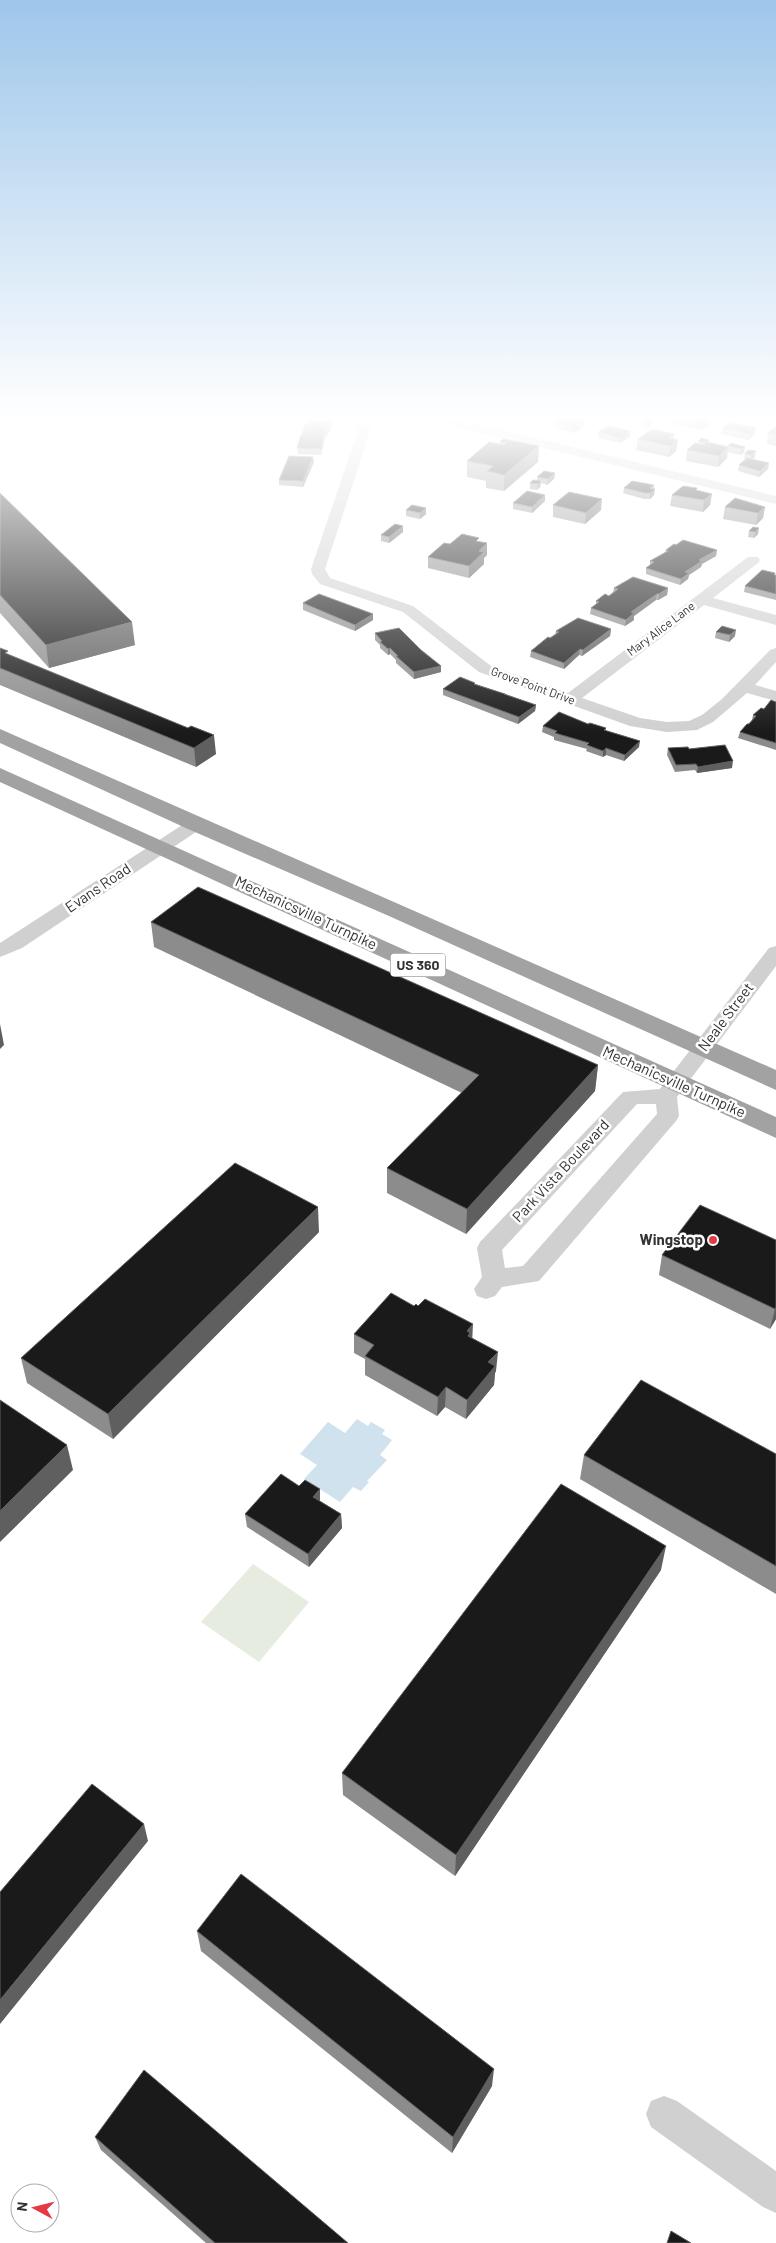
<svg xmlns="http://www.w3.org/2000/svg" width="776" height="2243" font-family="Barlow,sans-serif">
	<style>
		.green { fill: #e6ecdf }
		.water { fill: #cfe2ee }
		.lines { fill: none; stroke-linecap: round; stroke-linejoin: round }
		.minor { fill: #d0d0d0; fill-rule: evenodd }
		.trunk { fill: #a2a2a2; fill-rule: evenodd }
		.wall { fill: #8c8c8c }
		.shaded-wall { fill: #5f5f5f }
		.building { fill: #1a1a1a; stroke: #5f5f5f }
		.poi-dot { fill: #e63946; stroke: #fff; stroke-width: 2 }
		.labels { text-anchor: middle; stroke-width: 5; stroke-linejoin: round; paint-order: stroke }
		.far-street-label { font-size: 12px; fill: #333; stroke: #fff }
		.shield { fill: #fff; stroke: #707070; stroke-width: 1 }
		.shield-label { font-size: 14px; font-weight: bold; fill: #333 }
		.street-label { font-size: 15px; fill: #333; stroke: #fff }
		.poi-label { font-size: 15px; font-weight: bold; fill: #333; stroke: #fff; text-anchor: end }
	</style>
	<rect width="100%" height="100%" fill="#fff"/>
	<path class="green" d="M253,1564l56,38 -50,60 -58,-40z"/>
	<path class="water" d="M357,1419l11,7 3,-4 14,8 -3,4 10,6 -12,15 7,5 -20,21 2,1 -8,9 -8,-4 -13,15 -36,-23 13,-14 -17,-11 28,-32 17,11z"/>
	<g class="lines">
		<path class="minor" d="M350,419h14l5,7 1,5 -45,138 5,9 83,28 78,60 77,27 180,-136h10l2,3 -2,3 -45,35 63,17v10l-72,-20 -122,93 58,20 27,4 22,-1 13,-6 20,-16 48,-49 6,-2v14l-21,23 21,6v10l-29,-8 -34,29 -16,8 -30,2 -37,-6 -151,-54 -76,-60 -83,-28 -8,-10 -1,-5 47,-138z
			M433,419h23l320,77v8l-337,-81z
			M196,819l6,1 3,4 -3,4 -180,120 -22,9v-14l190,-123z
			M776,946v20l-99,131 2,19 -3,5 -137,160 -37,6 -7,9 -9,3 -9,-3 -3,-7 8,-12 -5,-29 3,-6 143,-150 37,-3 109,-141zM637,1104h19l1,10 -134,152 -18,2 -3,-18z
			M664,2096l13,5 99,70v42l-13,-6 -112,-80 -5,-13 5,-13z"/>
		<path class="trunk" d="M0,729l776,341v20l-387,-174 -201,-87 -188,-86z
			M0,768l776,349v21l-776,-356z"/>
	</g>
	<path class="wall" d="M520,419h17l-4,3z
		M644,419h12l-1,2 -3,-1v5l-4,3 -6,-2v-5z
		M673,419h38l-1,6 -8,5 -30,-6z
		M553,422l31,4 -10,7 -21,-6z
		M776,426v20l-9,-2 1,-11z
		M332,427l-7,11 -4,17 -23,-1 -1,-6 5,-14v-3z
		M722,428h34l-1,6 -7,6 -27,-6z
		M630,431v5l-10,7 -22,-5v-6z
		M638,439h36l4,1 -2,11 -7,6 -33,-7z
		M709,440l-1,2 20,4 17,1 -1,5 -3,3 -14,-3v6l-9,9 -32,-6 1,-11 11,-7v-2z
		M500,442l39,4 -1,16 -34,29 -18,-3v-7l-19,-4v-16l32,-17z
		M749,450l6,7 -3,2 17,4 -1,6 -9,8 -21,-6 1,-6 7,-6h-2l1,-6z
		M313,457l1,5 -11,25 -24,-2v-5z
		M555,473l-1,6 -7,6 -6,-2 -1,4 -3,3 -7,-1v-6l7,-3v-3z
		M654,485l-1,4h2l-1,6 -4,4h-6l-21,-6 1,-5z
		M697,488v2l13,15 -7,7 -33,-6 2,-11z
		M0,493l135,152 -86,23 -49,-55z
		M545,501l-13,12 -19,-4v-6z
		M553,505l48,5 -16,14 -32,-7z
		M725,507h40l-2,11 -7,7 -33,-6z
		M406,510l20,4 -6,5 -14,-3z
		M403,526v6l-14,11 -8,-2v-6z
		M753,527l5,7 -4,4 -6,-1 1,-6z
		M479,542l8,1v12l-3,3v6l-15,14 -41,-10v-11l22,-13z
		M676,545l41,5 -1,6 -14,8 -1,3 -12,8 -1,4 -8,6 -34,-11v-6l4,-3v-4l15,-9 1,-2z
		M775,573v2h1v25l-32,-8 1,-6z
		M614,588h54l-1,7 -9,5h-2l-22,16v4l-9,6 -35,-12 1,-6 5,-4v-3l13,-5 4,-4z
		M303,603l70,11v6l-18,11 -52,-21z
		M611,629l-1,7 -28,20 -3,-1 -15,14 -34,-12 1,-6 24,-16 1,-4z
		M716,632l19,4 -6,6 -14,-4z
		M375,633l46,17 20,16v6l-27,7 -18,-16v-3l-6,-6 -2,1 -8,-7v-3l-5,-5z
		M0,648l9,7 207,99 -20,13 -196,-82z
		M475,684l61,21 -1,6 -17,13 -75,-29v-6z
		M776,702v48l-38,-12 2,-6 12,-12 1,-5z
		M588,724l18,4v3l33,16 -15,14 -18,-6 -3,2 -17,-6 1,-2 -33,-9v-3l-12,-5 1,-6z
		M668,748l21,1 43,19 -35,5 -2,-3 -20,2 -8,-17z
		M151,922l447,143 -3,26 -129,143 -79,-41v-25l75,-75 -308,-146z
		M319,1232l-206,207 -86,-56 -6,-25z
		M776,1240v79l-6,10 -111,-54 3,-20z
		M354,1334l118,4 24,33 -1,2 -1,12 -28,34 -21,-12 -8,9 -72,-41v-16l-11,-6z
		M776,1454v140l-196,-115 4,-24z
		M320,1501l21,13 1,14 -33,39 -62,-40 -2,-13z
		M661,1570l-206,306 -112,-81 -1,-22z
		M197,1931l295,155 -40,67 -251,-202z
		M95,2137l253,106h-142l-105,-93z"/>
	<path class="shaded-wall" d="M711,419l-1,6 -8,5 1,-5z
		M584,420v6l-10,7v-6z
		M652,420v5l-4,3v-6z
		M332,421v6l-7,11 -4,17v-6l4,-17z
		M756,428l-1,6 -7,6 1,-6z
		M630,431v5l-10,7 1,-5z
		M674,434l-1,9 5,-3 -2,11 -7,6 1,-11 -1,-8z
		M539,446l-1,16 -34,29v-16z
		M728,447l-1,11 -9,9 1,-11z
		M745,447l-1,5 -3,3 1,-6z
		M756,451l-1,6 -4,3v-5z
		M313,457l1,5 -11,25v-6z
		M769,463l-1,6 -9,8 1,-6z
		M555,473l-1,6 -7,6 1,-6z
		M541,481l-1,6 -3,3 1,-6z
		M654,485l-1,6 2,-2 -1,6 -4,4v-11z
		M712,494l-2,11 -7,7 1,-12z
		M545,495v6l-13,12v-6z
		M602,499l-1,11 -16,14 1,-11z
		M765,507l-2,11 -7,7 2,-12z
		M426,508v6l-6,5v-6z
		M403,526v6l-14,11v-6z
		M759,528l-1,6 -4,4 1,-6z
		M487,543v12l-3,3v6l-15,14v-12l10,-15z
		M717,550l-1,6 -14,8 -1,3 -12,8 -1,4 -8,6 1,-6 4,-7 14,-12z
		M668,588l-1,7 -9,5 1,-6z
		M657,594l-1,6 -22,16v4l-9,6 1,-6 5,-8z
		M373,614v6l-18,11v-6z
		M132,622l3,23 -86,23 -3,-23z
		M611,629l-1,7 -28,20 1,-6z
		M736,630l-1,6 -6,6 1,-7z
		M390,648v6l-2,1v-6z
		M580,649l-1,6 -15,14v-6z
		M441,666v6l-27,7v-7z
		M536,705l-1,6 -17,13 1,-7z
		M214,735l2,19 -20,13 -2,-19z
		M640,741l-1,6 -15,14 1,-6z
		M606,748v7l-3,2v-6z
		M733,761l-1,7 -35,5 1,-6z
		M0,1024l4,21 -4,4z
		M598,1065l-3,26 -129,143 1,-25z
		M318,1207l1,25 -206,207 -5,-25z
		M776,1307v12l-6,10 5,-20z
		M473,1324l-1,20 -5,-13z
		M498,1352l-2,19 -1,2 -1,12 -28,34 1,-19 21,-38z
		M446,1387l-1,20 -8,9 1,-19z
		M67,1445l6,25 -73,72v-31z
		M320,1489v14l-7,-6z
		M341,1514l1,14 -33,39 -1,-13z
		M666,1546l-5,24 -206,306 1,-21z
		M144,1824l4,17 -148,183v-24z
		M494,2069l-2,17 -40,67 1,-16z"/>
	<path class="building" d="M557,419h24l3,1 -10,7 -21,-5z
		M644,419h8v1l-4,2 -6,-1z
		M678,419h32l-7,6z
		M308,420l24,1 -7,11 -4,17 -24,-1 3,-11 4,-6h-2z
		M730,422l26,6 -7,6 -27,-6z
		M608,426l22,5 -9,7 -23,-6z
		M776,426v9l-8,-2z
		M652,429l22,5 -5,4 9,2 -8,6 -32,-7z
		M701,438l8,2 -3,3 -8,-2z
		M503,439l36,7 -35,29 -17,-4 6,-5 -26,-5 22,-19 15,3 2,-2 -6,-1z
		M707,442l21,5 -9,9 -32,-6 8,-7 9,2z
		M731,443l14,4 -3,2 -14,-3z
		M749,450l7,1 -5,4 -6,-2z
		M289,456l24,1 -10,24 -24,-1z
		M747,458l22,5 -9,8 -21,-6z
		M544,471l11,2 -7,6 -11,-2z
		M533,480l8,1 -3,3 -8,-1z
		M632,481l22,4 -4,3 5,1 -4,4h-6l-21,-5z
		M683,486l14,2 -1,2 16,4 -8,6 -32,-5z
		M527,491l18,4 -13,12 -19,-4z
		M569,492l33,7 -16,14 -33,-8z
		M0,493l132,129 -86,23 -46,-50z
		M735,498l30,9 -7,6 -33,-6z
		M412,505l14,3 -6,5 -14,-3z
		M395,524l8,2 -14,11 -8,-2z
		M753,527l6,1 -4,4 -6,-1z
		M462,534l17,4 -3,3 11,2 -8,8 5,1 -15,14 -41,-9 16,-14 6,1z
		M683,540l34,10 -18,10 3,1 -17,11 4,1 -8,6 -35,-11 8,-6 -4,-1 18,-10 -2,-1 8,-6 2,1z
		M762,570l13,3 -1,2h2v19l-31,-8z
		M633,577l35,11 -9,6h-2l-26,18 3,1 -8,7 -35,-12 8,-6 -3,-1 9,-7 4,2 9,-7 -4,-1z
		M319,594l54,20 -18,11 -52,-22z
		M578,618l33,11 -28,21 -3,-1 -16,14 -33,-12 17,-14 2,1 9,-6 -3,-1z
		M722,626l14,4 -6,5 -14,-3z
		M399,628l22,22 20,16 -27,6 -18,-16h2l-8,-8 -2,1 -8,-7 2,-1 -7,-8z
		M0,648l8,3 -3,2 183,75 3,-2 23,9 -20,13 -194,-80z
		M460,677l15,6 -1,1 31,10h-1l32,11 -17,12 -76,-28z
		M771,700l5,2v41l-36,-11 7,-8h2l7,-8 -3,-1 8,-7 3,1z
		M559,712l29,12 2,-1 16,5 -2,2 36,11 -15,14 -19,-7 -3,3 -16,-6 2,-2 -34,-10 2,-2 -14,-5z
		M725,745l8,16 -35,6 -2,-3 -20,1 -8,-17 20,-1 1,2z
		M198,887l400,178 -131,144 -80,-41 92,-93 -328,-153z
		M235,1163l83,44 -210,207 -87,-56z
		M700,1205l76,35v67l-1,2 -113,-54z
		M391,1293l23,13 2,-2 2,2 7,-7 48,25 -6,7 3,2 -2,3 30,16 -10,10 7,4 -28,34 -21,-13 -8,10 -73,-41 9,-11 -20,-11z
		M641,1380l135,74v112l-192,-111z
		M0,1400l67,45 -67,66z
		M281,1474l18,12 6,-6 15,9 -7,8 28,17 -33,40 -63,-40z
		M561,1484l105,62 -210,309 -114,-82z
		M92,1784l52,40 -144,176v-108z
		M241,1874l253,195 -41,68 -256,-206z
		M144,2070l204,173h-133l-120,-106z
		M671,2231l20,12h-24z"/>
	<linearGradient id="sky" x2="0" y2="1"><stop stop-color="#9ec6ea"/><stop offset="0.57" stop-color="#fff"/><stop offset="1" stop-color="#fff" stop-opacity="0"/></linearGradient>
	<rect width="776" height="733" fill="url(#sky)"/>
	<circle class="poi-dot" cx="713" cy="1240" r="5"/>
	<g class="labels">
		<g class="far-street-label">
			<text transform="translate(661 629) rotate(-37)" y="4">Mary Alice Lane</text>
			<text transform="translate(533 686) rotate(20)" y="4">Grove Point Drive</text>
		</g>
		<rect class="shield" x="390.5" y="953.5" width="55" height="23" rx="4"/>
		<g class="shield-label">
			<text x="418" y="970">US 360</text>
		</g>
		<g class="street-label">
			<text transform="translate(98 888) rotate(-34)" y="5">Evans Road</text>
			<text transform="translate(306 913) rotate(25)" y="5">Mechanicsville Turnpike</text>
			<text transform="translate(726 1017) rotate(-53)" y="5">Neale Street</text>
			<text transform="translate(674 1082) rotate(24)" y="5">Mechanicsville Turnpike</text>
			<text transform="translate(561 1171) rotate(-47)" y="5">Park Vista Boulevard</text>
		</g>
		<g class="poi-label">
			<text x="703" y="1245">Wingstop</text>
		</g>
	</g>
	<g transform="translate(35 2208) rotate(277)"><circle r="24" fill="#ffffff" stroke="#adadad"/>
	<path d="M0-4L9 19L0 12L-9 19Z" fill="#e63946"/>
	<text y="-8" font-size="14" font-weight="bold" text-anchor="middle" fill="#333333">N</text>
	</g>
</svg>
